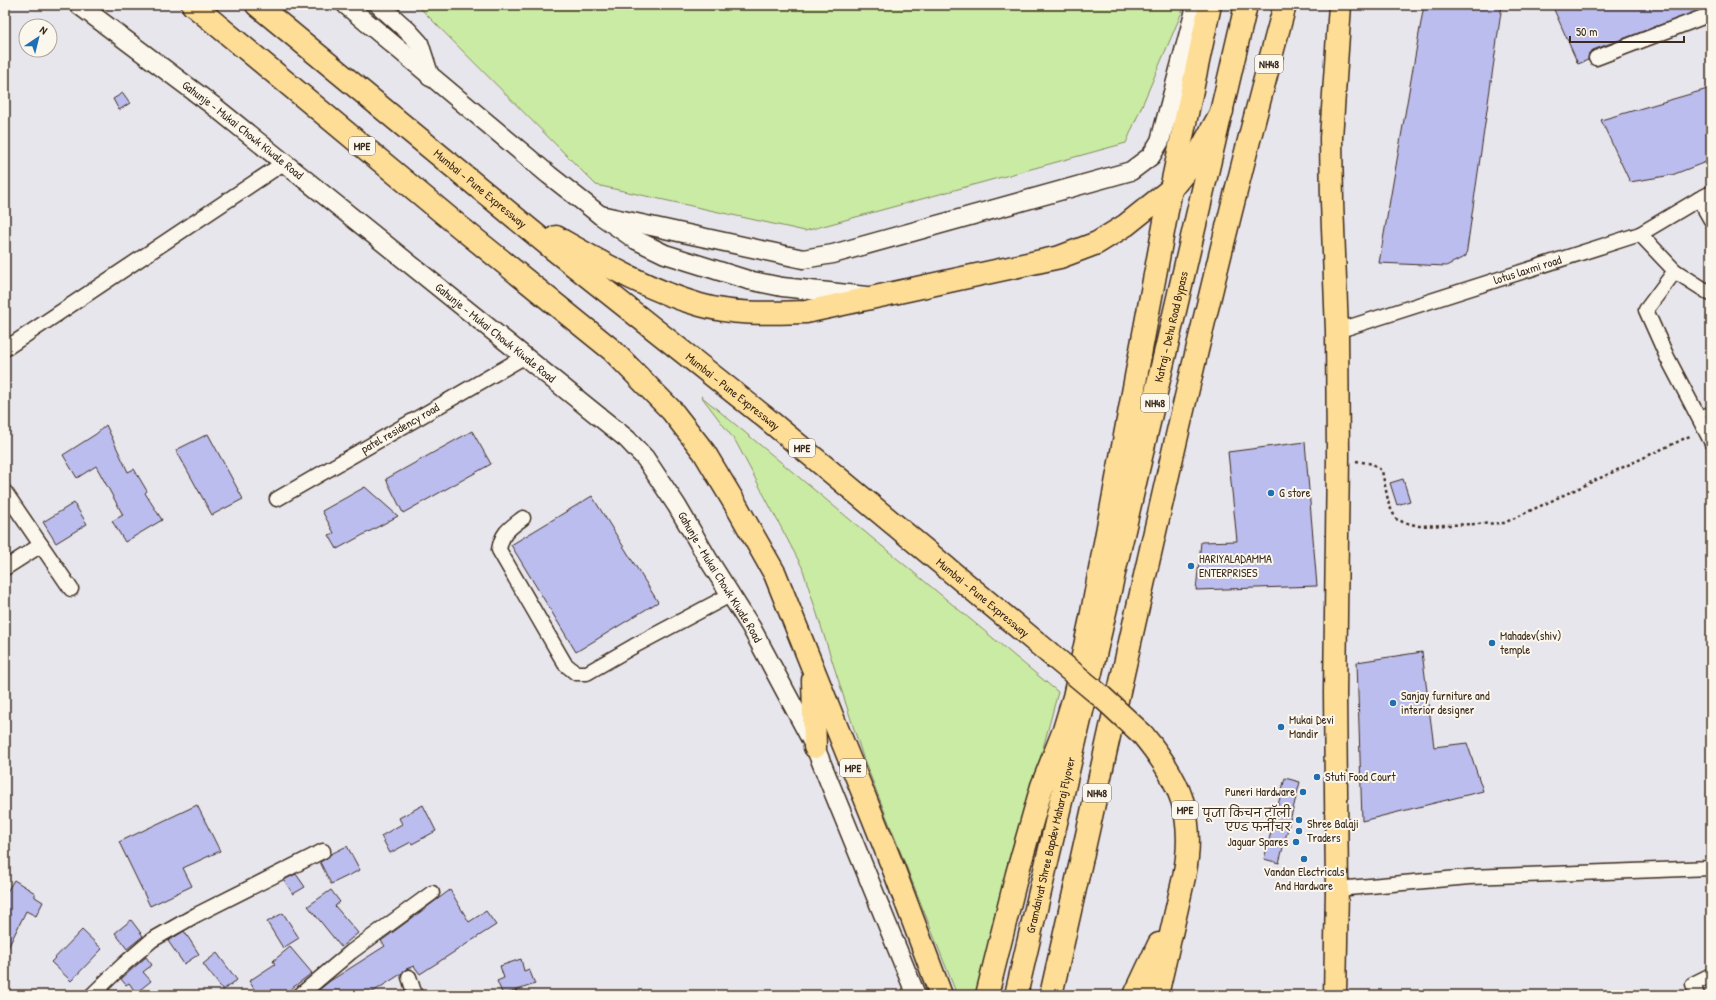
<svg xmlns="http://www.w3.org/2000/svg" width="1716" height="1000" font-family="'Patrick Hand','Playpen Sans Deva',sans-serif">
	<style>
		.green { fill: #caeba3; stroke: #828a60 }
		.building { fill: #bbbdef; stroke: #3b2a1e }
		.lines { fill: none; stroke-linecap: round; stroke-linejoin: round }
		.service-casing { stroke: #3b2a1e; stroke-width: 10 }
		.minor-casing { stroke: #3b2a1e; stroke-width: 17 }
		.tertiary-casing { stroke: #3b2a1e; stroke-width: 21 }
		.primary-casing { stroke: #3b2a1e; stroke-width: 25 }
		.trunk-casing { stroke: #3b2a1e; stroke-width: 25 }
		.motorway-casing { stroke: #3b2a1e; stroke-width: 25 }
		.path { stroke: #3b2a1e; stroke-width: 2.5; stroke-dasharray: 3 3; stroke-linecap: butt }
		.service { stroke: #fbf7ec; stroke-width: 7 }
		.minor { stroke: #fbf7ec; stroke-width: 14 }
		.tertiary { stroke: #fbf7ec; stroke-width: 18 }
		.primary { stroke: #fedd96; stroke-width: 22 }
		.trunk { stroke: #fedd96; stroke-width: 22 }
		.motorway { stroke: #fedd96; stroke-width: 22 }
		.motorway-bridge-casing { stroke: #3b2a1e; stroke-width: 25; stroke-linecap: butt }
		.motorway-bridge { stroke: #fedd96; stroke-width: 22 }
		.poi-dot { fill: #1f6fb2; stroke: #fbf7ec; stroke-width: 1.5 }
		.labels { text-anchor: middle; stroke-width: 4; stroke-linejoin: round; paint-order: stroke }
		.shield { fill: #fbf7ec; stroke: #75685c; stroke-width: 1 }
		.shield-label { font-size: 11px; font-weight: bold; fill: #3b2a1e }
		.street-label { font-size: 12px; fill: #3b2a1e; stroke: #fbf7ec }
		.poi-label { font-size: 12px; fill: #3b2a1e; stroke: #fbf7ec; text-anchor: start }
	</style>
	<rect width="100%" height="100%" fill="#e8e6ed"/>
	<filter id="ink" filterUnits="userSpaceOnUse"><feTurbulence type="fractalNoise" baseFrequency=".025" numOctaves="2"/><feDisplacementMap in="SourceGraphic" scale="8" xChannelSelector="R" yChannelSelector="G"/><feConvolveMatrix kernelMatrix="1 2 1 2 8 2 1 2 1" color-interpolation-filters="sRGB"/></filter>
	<g filter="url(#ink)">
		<path class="green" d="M417,5h768l-59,138 -321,88 -209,-46z
			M701,396l357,296 -81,303h-20l-94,-238 -61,-190 -66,-125z"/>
		<path class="building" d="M1424,5h78l-36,251 -20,10 -67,-3z
			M1552,5h159v1l-118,44 -4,3 -1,7 -10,4z
			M1711,88v72l-39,15 -42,7 -29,-62z
			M123,93l7,10 -11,7 -6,-11z
			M106,425l22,47 6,-3 13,22 -2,2 17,27 -37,22 -13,-21 11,-6 -27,-49 -19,12 -14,-23 33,-21z
			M472,431l19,33 -88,49 -17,-34z
			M208,434l35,65 -31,16 -36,-65z
			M1305,442l12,144 -121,4 5,-48 36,-1 -9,-89z
			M1403,479l7,22 -13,4 -7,-22z
			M365,487l33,29 -61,33 -8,-14 5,-2 -12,-22z
			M592,496l66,106 -82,50 -65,-107z
			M74,503l13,21 -31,19 -13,-21z
			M1422,652l12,95 33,-4 16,48 -121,30 -5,-159z
			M1285,778l15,4 -21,81 -15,-4z
			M197,805l23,46 -37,17 9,18 -42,20 -31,-64z
			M423,805l13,26 -24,13 -1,-2 -21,11 -9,-17 21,-12 -3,-6z
			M347,846l13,24 -29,14 -11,-22 7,-4 4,-4z
			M296,874l9,13 -12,7 -9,-14z
			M14,880l21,13v4l8,5 -7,14 -10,-5 -21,43v-59z
			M331,890l9,12 -5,4 23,27 -17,14 -33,-41z
			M450,890l19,32 17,-11 10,14 -76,49 -6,-8 -8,3 -5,5 -33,21h-55l17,-14 55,-35 -4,-5z
			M283,913l16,25 -16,10 -16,-26z
			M131,920l12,16 -16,13 -12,-16z
			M82,930l20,19 -31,32 -20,-19z
			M184,931l15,23 -15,10 -16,-23z
			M290,947l22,26 -29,22h-25l-9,-14 26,-17 -2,-3z
			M217,953l20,27 -14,10 -20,-26z
			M146,957l6,8 -9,7 8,9 -15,12 -7,-10 -3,2 -5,-6z
			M521,959l3,12 5,-2 6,15 -32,11 -6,-14 7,-3 -4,-12z"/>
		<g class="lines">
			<defs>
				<path id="service" d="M1697,415l14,-5"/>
				<g id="minor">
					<path d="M1596,58l115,-44"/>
					<path d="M1699,199l12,21"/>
					<path d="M1640,234l35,37 -29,39 21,47 44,84"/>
					<path d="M1675,271l36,23"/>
					<path id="s1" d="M1337,331l303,-97 59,-35 12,-6"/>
					<path d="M5,349l280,-187"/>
					<path d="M5,492l66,97"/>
					<path id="s2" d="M277,499l247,-142"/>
					<path d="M523,518c-13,10 -21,14 -24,32l66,114 11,9h11l47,-27 96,-51"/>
					<path d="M5,568l36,-23"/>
					<path d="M1337,889l132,-12 242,-9"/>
					<path d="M409,977l6,18"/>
					<path d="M92,995l31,-30 29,-25 44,-25 127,-64"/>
					<path d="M300,995l51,-43 81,-59"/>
					<path d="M1697,995l-4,-11 18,-9"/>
				</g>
				<g id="tertiary">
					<path id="s3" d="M79,5l136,102 412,332 18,19 32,48 31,53 43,68 64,120 101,248"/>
					<path d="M346,5l203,170 51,40 36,25 29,14 83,26 34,7 84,9"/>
					<path d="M379,5l29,26 11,12 11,34"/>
					<path d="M600,215l203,44 30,-5 298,-83 20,-15 9,-15 35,-131 3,-5"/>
				</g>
				<path id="primary" d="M987,995l30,-121 25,-88 22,-56 10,-33 17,-79 80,-429 39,-184
					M1335,995l2,-106 -2,-195 3,-237 -1,-126 -5,-129 -1,-64 9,-133"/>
				<g id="trunk">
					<path id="s4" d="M1016,995l230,-990"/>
					<path d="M1051,995c75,-330 144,-663 234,-990"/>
				</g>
				<g id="motorway">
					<path d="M193,5l267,222 152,123 60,61 32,41 33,55 38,67 119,296 47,125"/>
					<path id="s5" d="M257,5l295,243 214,170 282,234"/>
					<path d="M556,237c46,26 92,53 144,68 34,10 71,8 106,7l254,-55 37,-14 29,-18 45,-36 26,-32 25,-46"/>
					<path d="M813,680l2,67"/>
					<path d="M1143,735c38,46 53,82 41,142l-27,118"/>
					<path d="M1135,995l24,-51"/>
				</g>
			</defs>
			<use href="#service" class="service-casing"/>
			<use href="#minor" class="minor-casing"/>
			<use href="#tertiary" class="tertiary-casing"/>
			<use href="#primary" class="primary-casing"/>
			<use href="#trunk" class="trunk-casing"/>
			<use href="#motorway" class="motorway-casing"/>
			<path class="path" d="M1356,461l17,3 9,7 7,34 7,14 7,3 16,4 85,-3 188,-88"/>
			<use href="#service" class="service"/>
			<use href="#minor" class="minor"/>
			<use href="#tertiary" class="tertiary"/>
			<use href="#primary" class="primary"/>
			<use href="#trunk" class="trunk"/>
			<use href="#motorway" class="motorway"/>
			<defs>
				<path id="motorway-bridge" d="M1048,652l54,45 41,38"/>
			</defs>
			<use href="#motorway-bridge" class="motorway-bridge-casing"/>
			<use href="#motorway-bridge" class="motorway-bridge"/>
		</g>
	</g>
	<g class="poi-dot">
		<circle cx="1271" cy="493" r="4"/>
		<circle cx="1191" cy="566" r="4"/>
		<circle cx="1492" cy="643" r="4"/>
		<circle cx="1393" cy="703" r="4"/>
		<circle cx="1281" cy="727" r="4"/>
		<circle cx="1317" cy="777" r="4"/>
		<circle cx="1303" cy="792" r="4"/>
		<circle cx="1299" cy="820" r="4"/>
		<circle cx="1299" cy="831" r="4"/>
		<circle cx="1296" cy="842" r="4"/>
		<circle cx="1304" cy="859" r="4"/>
	</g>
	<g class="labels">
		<g class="shield">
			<rect x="1255" y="55" width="28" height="18" rx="3"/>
			<rect x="349" y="137" width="26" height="18" rx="3"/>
			<rect x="1141" y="394" width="28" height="18" rx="3"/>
			<rect x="789" y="439" width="26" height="18" rx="3"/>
			<rect x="840" y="759" width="26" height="18" rx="3"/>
			<rect x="1083" y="784" width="28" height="18" rx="3"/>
			<rect x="1172" y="801" width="26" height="18" rx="3"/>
		</g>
		<g class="shield-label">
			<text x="1269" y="68">NH48</text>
			<text x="362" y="150">MPE</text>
			<text x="1155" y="407">NH48</text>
			<text x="802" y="452">MPE</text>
			<text x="853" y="772">MPE</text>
			<text x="1097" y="797">NH48</text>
			<text x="1185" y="814">MPE</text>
		</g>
		<g class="street-label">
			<text dy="4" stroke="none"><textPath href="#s3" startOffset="206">Gahunje - Mukai Chowk Kiwale Road</textPath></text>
			<text dy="4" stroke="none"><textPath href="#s5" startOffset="289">Mumbai - Pune Expressway</textPath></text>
			<text dy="4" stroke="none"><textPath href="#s1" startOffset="200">lotus laxmi road</textPath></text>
			<text dy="4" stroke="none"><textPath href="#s4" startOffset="686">Katraj - Dehu Road Bypass</textPath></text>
			<text dy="4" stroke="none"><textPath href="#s3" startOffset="530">Gahunje - Mukai Chowk Kiwale Road</textPath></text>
			<text dy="4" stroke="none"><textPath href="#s5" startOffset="613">Mumbai - Pune Expressway</textPath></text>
			<text dy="4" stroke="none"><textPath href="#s2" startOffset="142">patel residency road</textPath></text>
			<text dy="4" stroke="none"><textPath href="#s3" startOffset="866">Gahunje - Mukai Chowk Kiwale Road</textPath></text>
			<text dy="4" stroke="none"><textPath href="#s5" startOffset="937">Mumbai - Pune Expressway</textPath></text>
			<text dy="4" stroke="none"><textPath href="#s4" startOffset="154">Gramdaivat Shree Bapdev Maharaj Flyover</textPath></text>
		</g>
		<g class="poi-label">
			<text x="1279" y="497">G store</text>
			<text x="1199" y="563">HARIYALADAMMA<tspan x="1199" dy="14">ENTERPRISES</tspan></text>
			<text x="1500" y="640">Mahadev(shiv)<tspan x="1500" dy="14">temple</tspan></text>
			<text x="1401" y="700">Sanjay furniture and<tspan x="1401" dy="14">interior designer</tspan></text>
			<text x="1289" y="724">Mukai Devi<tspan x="1289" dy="14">Mandir</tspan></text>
			<text x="1325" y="781">Stuti Food Court</text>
			<text x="1295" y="796" text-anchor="end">Puneri Hardware</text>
			<text x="1291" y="817" text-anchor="end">पूजा किचन ट्रॉली<tspan x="1291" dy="14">एण्ड फर्नीचर</tspan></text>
			<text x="1307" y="828">Shree Balaji<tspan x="1307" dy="14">Traders</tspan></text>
			<text x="1288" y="846" text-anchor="end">Jaguar Spares</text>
			<text x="1304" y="876" text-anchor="middle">Vandan Electricals<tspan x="1304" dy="14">And Hardware</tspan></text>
		</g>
	</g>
	<rect width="1716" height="1000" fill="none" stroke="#fbf7ec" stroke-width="20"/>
	<rect x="10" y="10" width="1696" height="980" fill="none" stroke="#3b2a1e" stroke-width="1.5" filter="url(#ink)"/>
	<g transform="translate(38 38) rotate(35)"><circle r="19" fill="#fbf7ec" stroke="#aea59a"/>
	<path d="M0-3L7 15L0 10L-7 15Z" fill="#1f6fb2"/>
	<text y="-6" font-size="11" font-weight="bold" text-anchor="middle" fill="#3b2a1e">N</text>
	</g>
	<path d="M1570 36v6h114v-6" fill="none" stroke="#3b2a1e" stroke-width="2"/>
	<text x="1576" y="36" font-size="12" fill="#3b2a1e" stroke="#fbf7ec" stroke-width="3" paint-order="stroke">50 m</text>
</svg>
